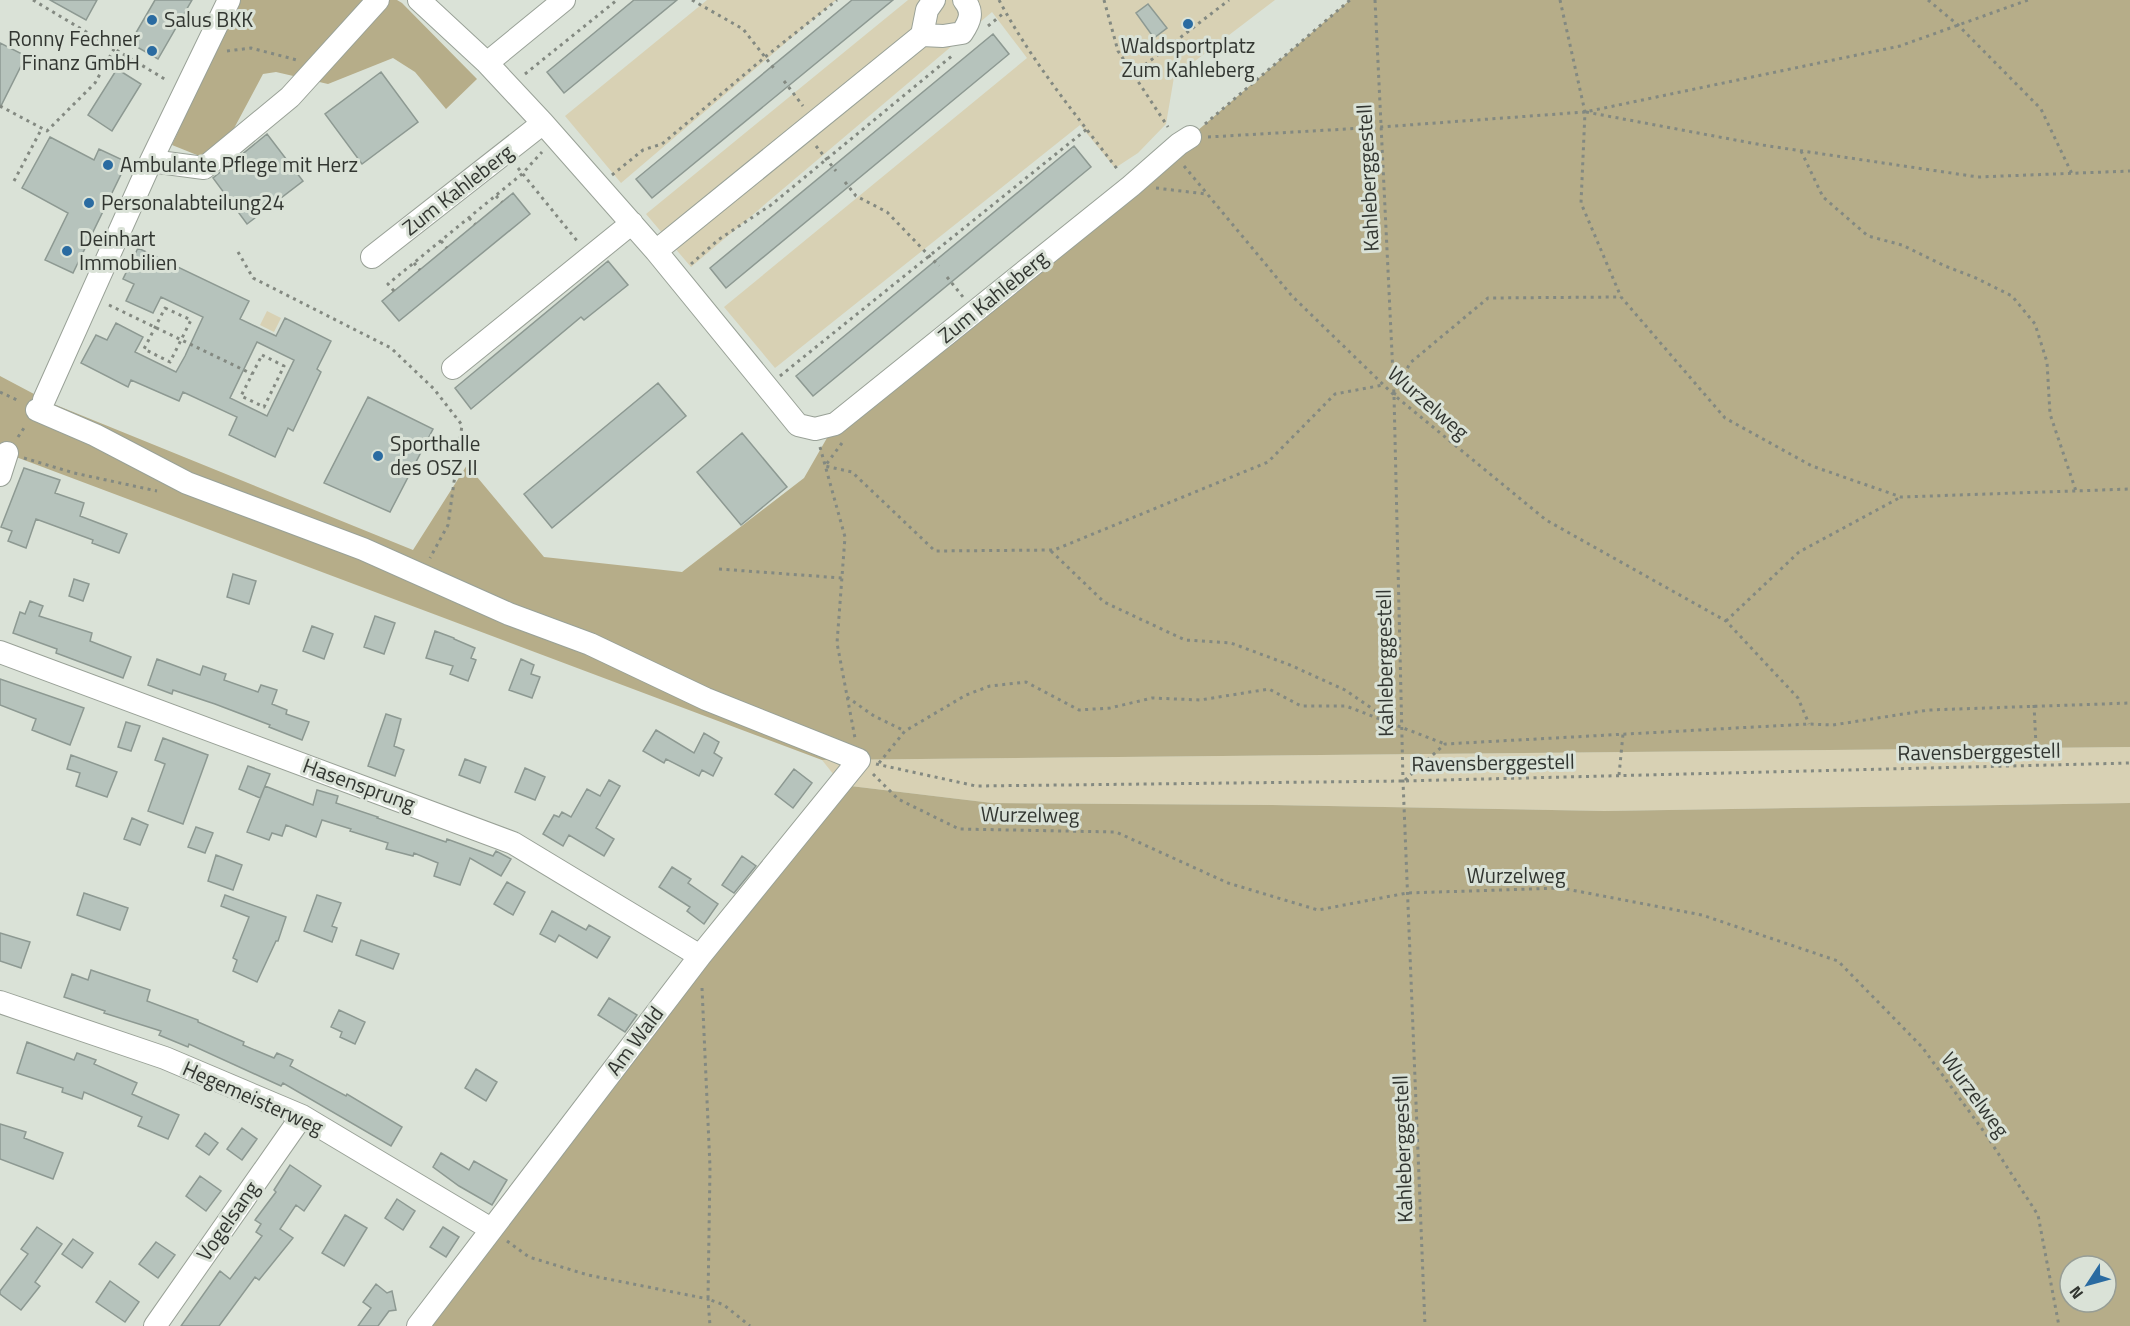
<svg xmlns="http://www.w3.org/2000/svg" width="2130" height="1326" font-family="'Titillium Web',sans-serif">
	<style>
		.green { fill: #d8d1b4 }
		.forest { fill: #b6ad89; fill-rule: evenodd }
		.building { fill: #b6c3bc; stroke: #8d9992; stroke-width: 1.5; fill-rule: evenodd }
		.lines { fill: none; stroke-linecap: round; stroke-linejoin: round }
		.minor-casing { stroke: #99a197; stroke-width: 24 }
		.path { stroke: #838981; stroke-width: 3; stroke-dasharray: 3 4.5; stroke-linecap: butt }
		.minor { stroke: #fff; stroke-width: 22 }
		.poi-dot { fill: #2a6ba1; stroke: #dae2d7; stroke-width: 2 }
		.labels { text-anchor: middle; stroke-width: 6; stroke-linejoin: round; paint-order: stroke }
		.poi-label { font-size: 21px; fill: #323631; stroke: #dae2d7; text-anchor: start }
		.street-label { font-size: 21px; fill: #323631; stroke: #dae2d7 }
	</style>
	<rect width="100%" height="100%" fill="#dae2d7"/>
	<path class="green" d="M707,0h129l-215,183 -56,-67z
		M908,0h367l-101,77 -8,47 -28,29 -23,15 -35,-43 -305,243 -51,-61 303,-249 -35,-46 -301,255 -45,-53z
		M267,311l14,7 -7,14 -14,-7z
		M2130,747v56l-525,8 -333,-6 -280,-2 -150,-18 -20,-25z"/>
	<path class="forest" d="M241,0h156l5,3 75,76 -31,30 -31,-37 -22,-14 -65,26 -52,-12 -13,2 -32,60 -29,23 -30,-12 53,-118z
		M1350,0h780v747l-1308,13 -814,-306 -8,2v-80l51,27 362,147 54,-85 77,92 138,15 122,-94 31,-54 355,-287z
		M842,785l150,18 280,2 333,6 525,-8v523h-1700zM2070,1266h36v36h-36z"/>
	<path class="building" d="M50,0h47l-11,20z
		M155,0h37l-34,59 -28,-16z
		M634,0h43l-113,93 -17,-21z
		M852,0h41l-241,198 -16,-19z
		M1148,4l19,24 -13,10 -18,-25z
		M993,34l16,20 -283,234 -16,-20z
		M0,43l26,13 -26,52z
		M117,69l24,15 -29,47 -24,-16z
		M381,72l37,50 -56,42 -37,-50z
		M267,134l36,47 -56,43 -34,-46z
		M50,137l44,23 5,-11 28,13 -54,111 -28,-13 23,-47 -46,-25z
		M1074,146l17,21 -278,229 -17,-20z
		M513,193l17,21 -131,107 -17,-20z
		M138,248l111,53 -9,18 36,17 9,-18 46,23 -14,28 4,3 -28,59 -5,-3 -13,29 -46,-22 8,-18 -54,-25 -4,9 -48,-21 -3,7 -47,-24 15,-28 11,5 9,-17 27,14 -8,15 41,20 9,-16 18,-39 -42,-20 -8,16 -27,-12 8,-17 -11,-5zM257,342l37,18 -27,56 -37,-18z
		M608,261l20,24 -44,35 -3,-3 -110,92 -16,-21z
		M658,383l28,33 -134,112 -28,-34z
		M368,397l65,32 -43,83 -66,-29z
		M742,433l45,54 -46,38 -44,-53z
		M24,468l36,12 -5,13 29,10 -4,13 47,18 -8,19 -27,-10 1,-3 -57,-21 -10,29 -18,-7 4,-10 -11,-4z
		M233,574l23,7 -7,23 -22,-7z
		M74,579l15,5 -6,17 -14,-5z
		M30,601l13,5 -4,10 53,17 -2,8 41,16 -8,21 -67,-25 1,-4 -44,-16 7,-21 5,2z
		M375,616l20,7 -11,31 -20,-7z
		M312,626l21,8 -9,25 -21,-8z
		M435,631l19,7v1l21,9 -4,10 5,2 -8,21 -18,-7 3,-8 -27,-8z
		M157,659l43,16 3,-9 23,8 -2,6 34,12 3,-7 16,5 -5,14 15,6 -1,4 23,8 -7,18 -33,-13 1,-2 -55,-21 -42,-14 -1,4 -24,-9z
		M521,659l13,6 -3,9 9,3 -8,21 -23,-8z
		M0,679l84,29 -14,37 -38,-15 4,-11 -36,-14z
		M386,714l15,5 -7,27 10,4 -9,26 -27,-10z
		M126,722l14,4 -9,25 -13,-4z
		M656,730l38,23 10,-20 15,9 -5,11 8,5 -9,18 -11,-6 -3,6 -33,-17 -2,4 -21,-12z
		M163,738l45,17 -25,69 -35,-13 17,-47 -10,-4z
		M71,755l46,17 -10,25 -31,-11 4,-13 -13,-4z
		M465,759l21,8 -6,16 -21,-8z
		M248,766l22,8 -10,24 -21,-9z
		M525,768l20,9 -10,23 -20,-8z
		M794,769l18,14 -19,25 -18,-14z
		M609,780l11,6 -24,42 18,11 -10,17 -35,-21 -6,11 -20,-12 11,-19 5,2 3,-5 9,5 16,-28 13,7z
		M265,786l48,19 4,-15 21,6 -2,7 42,14 -1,1 69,24 1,-3 46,17 3,-5 15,8 -10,17 -31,-18 -10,27 -26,-9 4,-13 -24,-10 -1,3 -27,-7 2,-6 -38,-12 1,-2 -29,-9 -6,17 -30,-12 -4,11 -10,-3 -3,7 -22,-8z
		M132,818l16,7 -8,20 -16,-6z
		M196,827l17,6 -8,20 -17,-6z
		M216,855l26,10 -9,25 -25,-9z
		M742,856l14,10 -22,27 -12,-8z
		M672,867l19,12 -3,4 30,21 -14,20 -17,-13 3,-4 -31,-20z
		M507,882l18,10 -12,23 -19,-11z
		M84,893l44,15 -8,22 -43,-15z
		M225,895l61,22 -8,24h-2l-19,41 -24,-11 4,-11 -4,-2 16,-41 -28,-11z
		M317,895l24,8 -9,23 5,2 -5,14 -28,-11z
		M552,911l34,19 3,-5 21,12 -13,21 -38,-23 -4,7 -15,-8z
		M0,933l30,9 -9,26 -21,-7z
		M361,940l38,14 -6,15 -37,-14z
		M91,970l59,20 -3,11 51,19v2l46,20 -1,3 31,13 3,-5 16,7 -3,6 56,30 1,-2 55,33 -11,19 -108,-63 -2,3 -92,-42 -1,3 -29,-12 2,-4 -57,-18 1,-2 -41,-14 8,-23 16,6z
		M609,998l28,17 -12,17 -27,-17z
		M339,1010l26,12 -10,22 -15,-7 2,-5 -11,-5z
		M27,1042l47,18 3,-7 19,7 -2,4 43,19 -5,11 47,21 -11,24 -30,-13 4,-9 -58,-25 -2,7 -20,-7 1,-4 -46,-15z
		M476,1069l21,13 -11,19 -21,-13z
		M0,1124l26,8 -2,6 39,15 -10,26 -53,-20z
		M242,1128l15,11 -15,21 -15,-11z
		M205,1133l13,10 -9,12 -13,-9z
		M441,1153l28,17 5,-9 33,19 -15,25 -33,-19 -26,-19z
		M290,1165l31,21 -17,25 -8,-6 -16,24 13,9 -34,42 -4,-3 -36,49h-38l39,-55 10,8 32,-43 -6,-4 5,-8 -6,-4 21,-28 -2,-2z
		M200,1176l21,15 -15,20 -20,-15z
		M397,1199l18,12 -12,19 -18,-12z
		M345,1215l22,13 -23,38 -22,-13z
		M37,1227l25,17 -27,38 5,4 -19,24 -21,-16v-3l28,-37 -7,-5z
		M443,1227l16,10 -13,20 -16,-10z
		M73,1239l20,14 -11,15 -20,-14z
		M156,1242l19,13 -17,23 -19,-14z
		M110,1281l29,21 -14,20 -29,-20z
		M376,1284l11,9 5,-2 4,19 -7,1 -11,15h-20l13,-18 -8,-6z"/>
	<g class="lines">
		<defs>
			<path id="minor" d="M419,0l68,63 56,60 113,128 142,174 17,4 20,-5 296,-238 48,-42 11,-7
				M922,35l21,1 19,-3c8,-12 12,-21 2,-33
				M487,63l77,-63
				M151,161l53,7 86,-71 88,-97
				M656,251l266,-216 5,-25 7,-10
				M372,257l171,-134
				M453,368l179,-145
				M44,400l107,-239 78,-161
				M37,410l58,25 92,48 176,66 146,65 81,30 116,55 153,61 -159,196 -282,370
				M0,475l7,-22
				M0,652l513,191 187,113
				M0,1002l165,56 137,58 189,113
				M155,1326l147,-210"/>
		</defs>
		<use href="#minor" class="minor-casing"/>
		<path class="path" d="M33,0l135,81
			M692,0l51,29 33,42
			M999,0c33,62 77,115 119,170
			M1104,0l14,51 50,76
			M1375,0l19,395 9,386 22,545
			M1560,0l25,112 -4,91 40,94 104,121 87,48 89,31 229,-8
			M1928,0l30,25 83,84 31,65
			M988,26l17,-14
			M227,51l24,-3 46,12
			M525,74l92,-74
			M1133,74l96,-74
			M784,81l19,25
			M0,106l47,25 48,-48 19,-34
			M1586,112l176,33 216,32 152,-6
			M1205,124l145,-124
			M1208,137l173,-10 204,-15 315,-66 128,-46
			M816,146l20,25
			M1801,151l22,46 45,39 34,9 43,21 31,12 36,18 23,28 12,38 3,52 26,77
			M1184,166l108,130 102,99 152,125 180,101 72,77 11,26
			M518,168l60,74
			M612,175l31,-25 19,-6 103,-87 72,-57
			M14,181l28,-53
			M845,182l11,14 31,16 52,54
			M1156,188l50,6
			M496,196l6,6
			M469,218l6,6
			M441,241l6,7
			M238,252l15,26 138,70 43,41 28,36 -14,100 -18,33
			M414,263l6,7
			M691,264l27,-24 53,-35 182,-150
			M947,277l16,20
			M394,291l-6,-7 134,-110 20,-22
			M109,305l143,69
			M165,308l26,12 -21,42 -26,-13z
			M262,355l22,11 -20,41 -23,-11z
			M780,376l307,-247
			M0,392l19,9
			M1394,395l16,-32 78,-65 133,-1
			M18,437l8,-12
			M842,443l-17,23 27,6 83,79 119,-1 214,-88 67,-68 48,-9
			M820,447l25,90 -8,106 18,95
			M24,458l50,15 83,18
			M1051,551l53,51 81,38 46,3 59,22 55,25 47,32
			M719,569l123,9
			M1726,621l73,-69 100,-54
			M847,697l27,19 31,15
			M2034,705l3,60
			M879,763l26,-32 61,-36 24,-9 36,-4 53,28 31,-2 42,-10 48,2 69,-11 32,17h45l99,38
			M876,764l100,22 427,-5 727,-18
			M873,774l25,25 61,30 157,3 112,51 90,27 89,-17 154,-5 141,27 136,46 84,86 63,86 53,82 21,111
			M1619,775l4,-41
			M1405,780l40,-36 364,-20 24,1 96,-15 201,-7
			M702,988l8,179 -2,132 16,6 26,21
			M507,1241l22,16 59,18 120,24 2,27"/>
		<use href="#minor" class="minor"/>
	</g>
	<g class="poi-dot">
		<circle cx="152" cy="20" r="6"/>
		<circle cx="1188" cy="24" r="6"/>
		<circle cx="152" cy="51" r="6"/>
		<circle cx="108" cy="165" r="6"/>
		<circle cx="89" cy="203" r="6"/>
		<circle cx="67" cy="251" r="6"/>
		<circle cx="378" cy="456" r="6"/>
	</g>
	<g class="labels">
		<g class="poi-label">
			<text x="164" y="27">Salus BKK</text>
			<text x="140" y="46" text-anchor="end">Ronny Fechner<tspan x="140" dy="24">Finanz GmbH</tspan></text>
			<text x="1188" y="53" text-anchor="middle">Waldsportplatz<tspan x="1188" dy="24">Zum Kahleberg</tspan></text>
			<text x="120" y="172">Ambulante Pflege mit Herz</text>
			<text x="101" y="210">Personalabteilung24</text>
			<text x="79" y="246">Deinhart<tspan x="79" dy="24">Immobilien</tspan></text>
			<text x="390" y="451">Sporthalle<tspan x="390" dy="24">des OSZ II</tspan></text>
		</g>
		<g class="street-label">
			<text transform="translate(1368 178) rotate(-93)" y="7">Kahleberggestell</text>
			<text transform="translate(458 190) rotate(-38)" y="7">Zum Kahleberg</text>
			<text transform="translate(993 297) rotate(-39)" y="7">Zum Kahleberg</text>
			<text transform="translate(1428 403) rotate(41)" y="7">Wurzelweg</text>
			<text transform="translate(1385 663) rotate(-91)" y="7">Kahleberggestell</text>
			<text transform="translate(1979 752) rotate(-1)" y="7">Ravensberggestell</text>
			<text transform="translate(1493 763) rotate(-1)" y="7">Ravensberggestell</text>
			<text transform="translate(359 785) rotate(20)" y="7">Hasensprung</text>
			<text transform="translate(1030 815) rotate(1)" y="7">Wurzelweg</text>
			<text x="1516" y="883">Wurzelweg</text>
			<text transform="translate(635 1041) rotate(-53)" y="7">Am Wald</text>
			<text transform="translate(1975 1095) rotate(54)" y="7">Wurzelweg</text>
			<text transform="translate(253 1098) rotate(24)" y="7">Hegemeisterweg</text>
			<text transform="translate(1403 1149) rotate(-92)" y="7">Kahleberggestell</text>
			<text transform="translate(228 1221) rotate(-55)" y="7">Vogelsang</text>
		</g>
	</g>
	<g transform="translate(2088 1284) rotate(234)"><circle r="28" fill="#dae2d7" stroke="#979d95" stroke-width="1.5"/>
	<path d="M0-4.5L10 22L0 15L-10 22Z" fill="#2a6ba1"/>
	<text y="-9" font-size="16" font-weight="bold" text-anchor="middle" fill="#323631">N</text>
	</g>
</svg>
